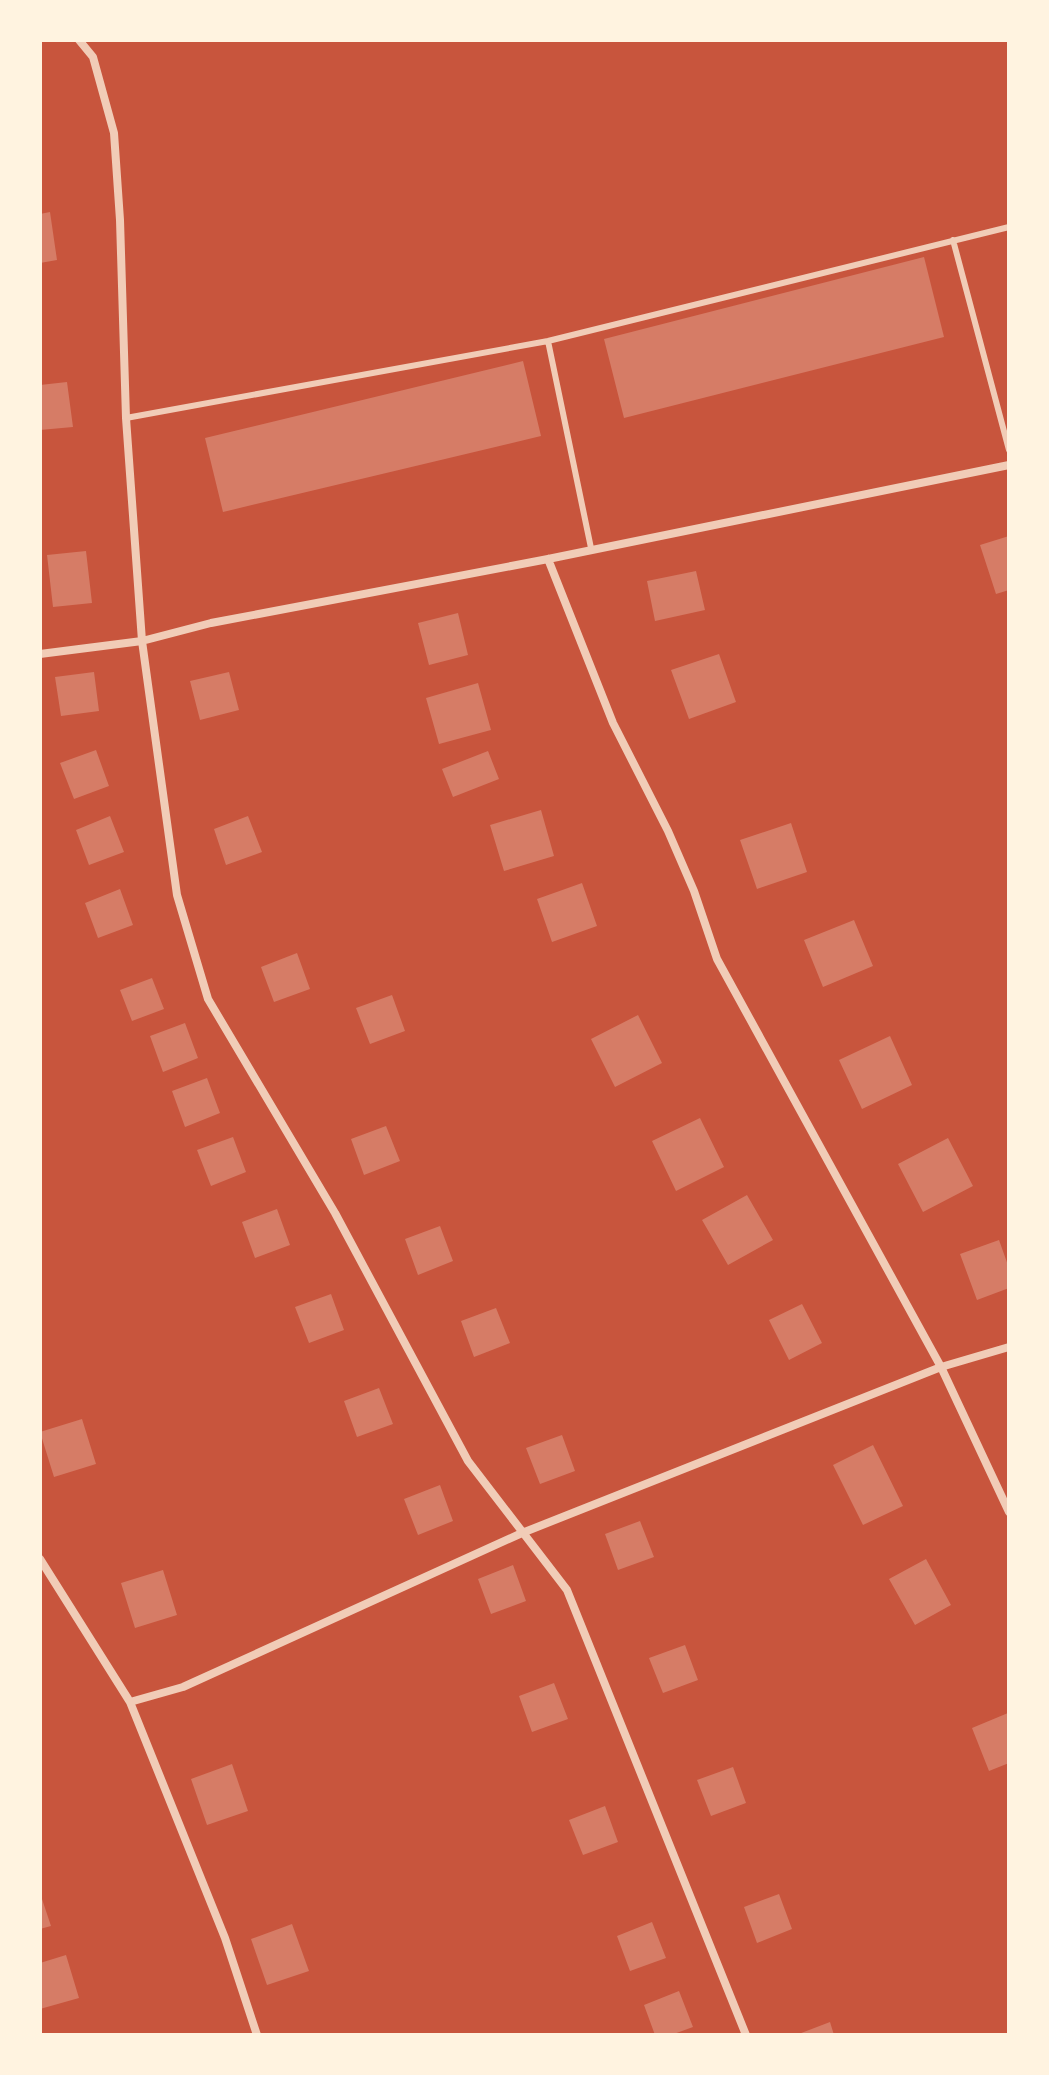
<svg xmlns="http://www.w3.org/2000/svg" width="1049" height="2075" font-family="'Golos Text',sans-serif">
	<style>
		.building { fill: #d67c66 }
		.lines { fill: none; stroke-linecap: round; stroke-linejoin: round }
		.service { stroke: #f1ccb7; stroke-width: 6 }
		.minor { stroke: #f1ccb7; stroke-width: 8 }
	</style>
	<rect width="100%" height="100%" fill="#c8553d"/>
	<path class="building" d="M50,212l7,48 -17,3v-49z
		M924,257l20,80 -320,81 -20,-79z
		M523,361l18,75 -318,76 -18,-74z
		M67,382l6,45 -33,3v-45z
		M1009,536v54l-13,4 -16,-49z
		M86,551l6,52 -39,4 -6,-52z
		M696,571l9,39 -50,11 -8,-40z
		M458,613l10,42 -39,10 -11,-42z
		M719,654l17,48 -47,17 -18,-49z
		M94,672l5,39 -38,5 -6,-39z
		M229,672l10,38 -39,10 -10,-39z
		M478,683l13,47 -52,14 -13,-46z
		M96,750l13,36 -35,13 -14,-36z
		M488,751l11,28 -46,18 -11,-28z
		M541,810l13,46 -50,15 -14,-46z
		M110,816l14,36 -35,13 -13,-35z
		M248,816l14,36 -36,13 -12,-36z
		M791,823l16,49 -50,17 -17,-49z
		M582,883l15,43 -45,16 -15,-43z
		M120,889l13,36 -35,13 -13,-35z
		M854,920l19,46 -50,21 -19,-47z
		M297,953l13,36 -36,13 -13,-35z
		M152,978l12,31 -32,12 -12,-31z
		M392,995l13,36 -35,13 -14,-36z
		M638,1015l24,48 -47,24 -24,-48z
		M185,1023l13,35 -35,14 -13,-36z
		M890,1036l22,49 -50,24 -23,-49z
		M207,1078l13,35 -35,14 -13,-36z
		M700,1118l24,49 -48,24 -24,-50z
		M386,1126l14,35 -36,14 -13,-36z
		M233,1137l13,35 -35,14 -14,-36z
		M948,1138l25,48 -50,26 -25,-48z
		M747,1195l26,45 -45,25 -26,-45z
		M277,1209l13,36 -35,13 -13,-36z
		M440,1226l13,35 -35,14 -13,-36z
		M999,1240l10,28v20l-32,12 -17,-46z
		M331,1294l13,36 -35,13 -14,-36z
		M802,1304l20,39 -33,17 -20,-40z
		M496,1308l14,35 -36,14 -13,-36z
		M379,1388l14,36 -36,13 -13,-36z
		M82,1419l14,45 -42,13 -14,-45z
		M562,1435l13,36 -35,13 -14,-36z
		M873,1445l30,61 -40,19 -30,-60z
		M440,1485l13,36 -35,14 -14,-36z
		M640,1521l14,36 -36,13 -13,-36z
		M926,1559l25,46 -36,20 -26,-46z
		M513,1565l13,36 -35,13 -13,-35z
		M163,1570l14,45 -42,13 -14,-45z
		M685,1645l13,35 -35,13 -14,-35z
		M554,1683l14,36 -36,13 -13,-36z
		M1008,1713l1,50 -20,8 -17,-43z
		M232,1764l16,47 -41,14 -16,-46z
		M733,1767l13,36 -35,13 -14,-36z
		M605,1806l13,36 -35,13 -14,-35z
		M40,1893l11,33 -11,3z
		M779,1894l13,35 -35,14 -13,-36z
		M652,1922l14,36 -36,13 -13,-35z
		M292,1924l17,47 -42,14 -16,-46z
		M66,1955l13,43 -39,11v-46z
		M679,1991l14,36 -22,8h-16l-11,-30z
		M830,2022l4,13h-38z"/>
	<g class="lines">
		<path class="service" d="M953,240l56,210
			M548,341l43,207
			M126,418l422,-77 461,-114"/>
		<path class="minor" d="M79,40l14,17 21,76 6,87 6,198 16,223 35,254 31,104 127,214 133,248 99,129 179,445
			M548,559l65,164 55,108 26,60 23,68 224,408 68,145
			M40,654l102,-13 69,-18 337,-64 461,-94
			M40,1559l90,143 95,236 32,97
			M130,1702l53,-15 339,-154 419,-166 68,-20"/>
	</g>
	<rect width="1049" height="2075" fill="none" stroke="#fff3e0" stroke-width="84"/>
</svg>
